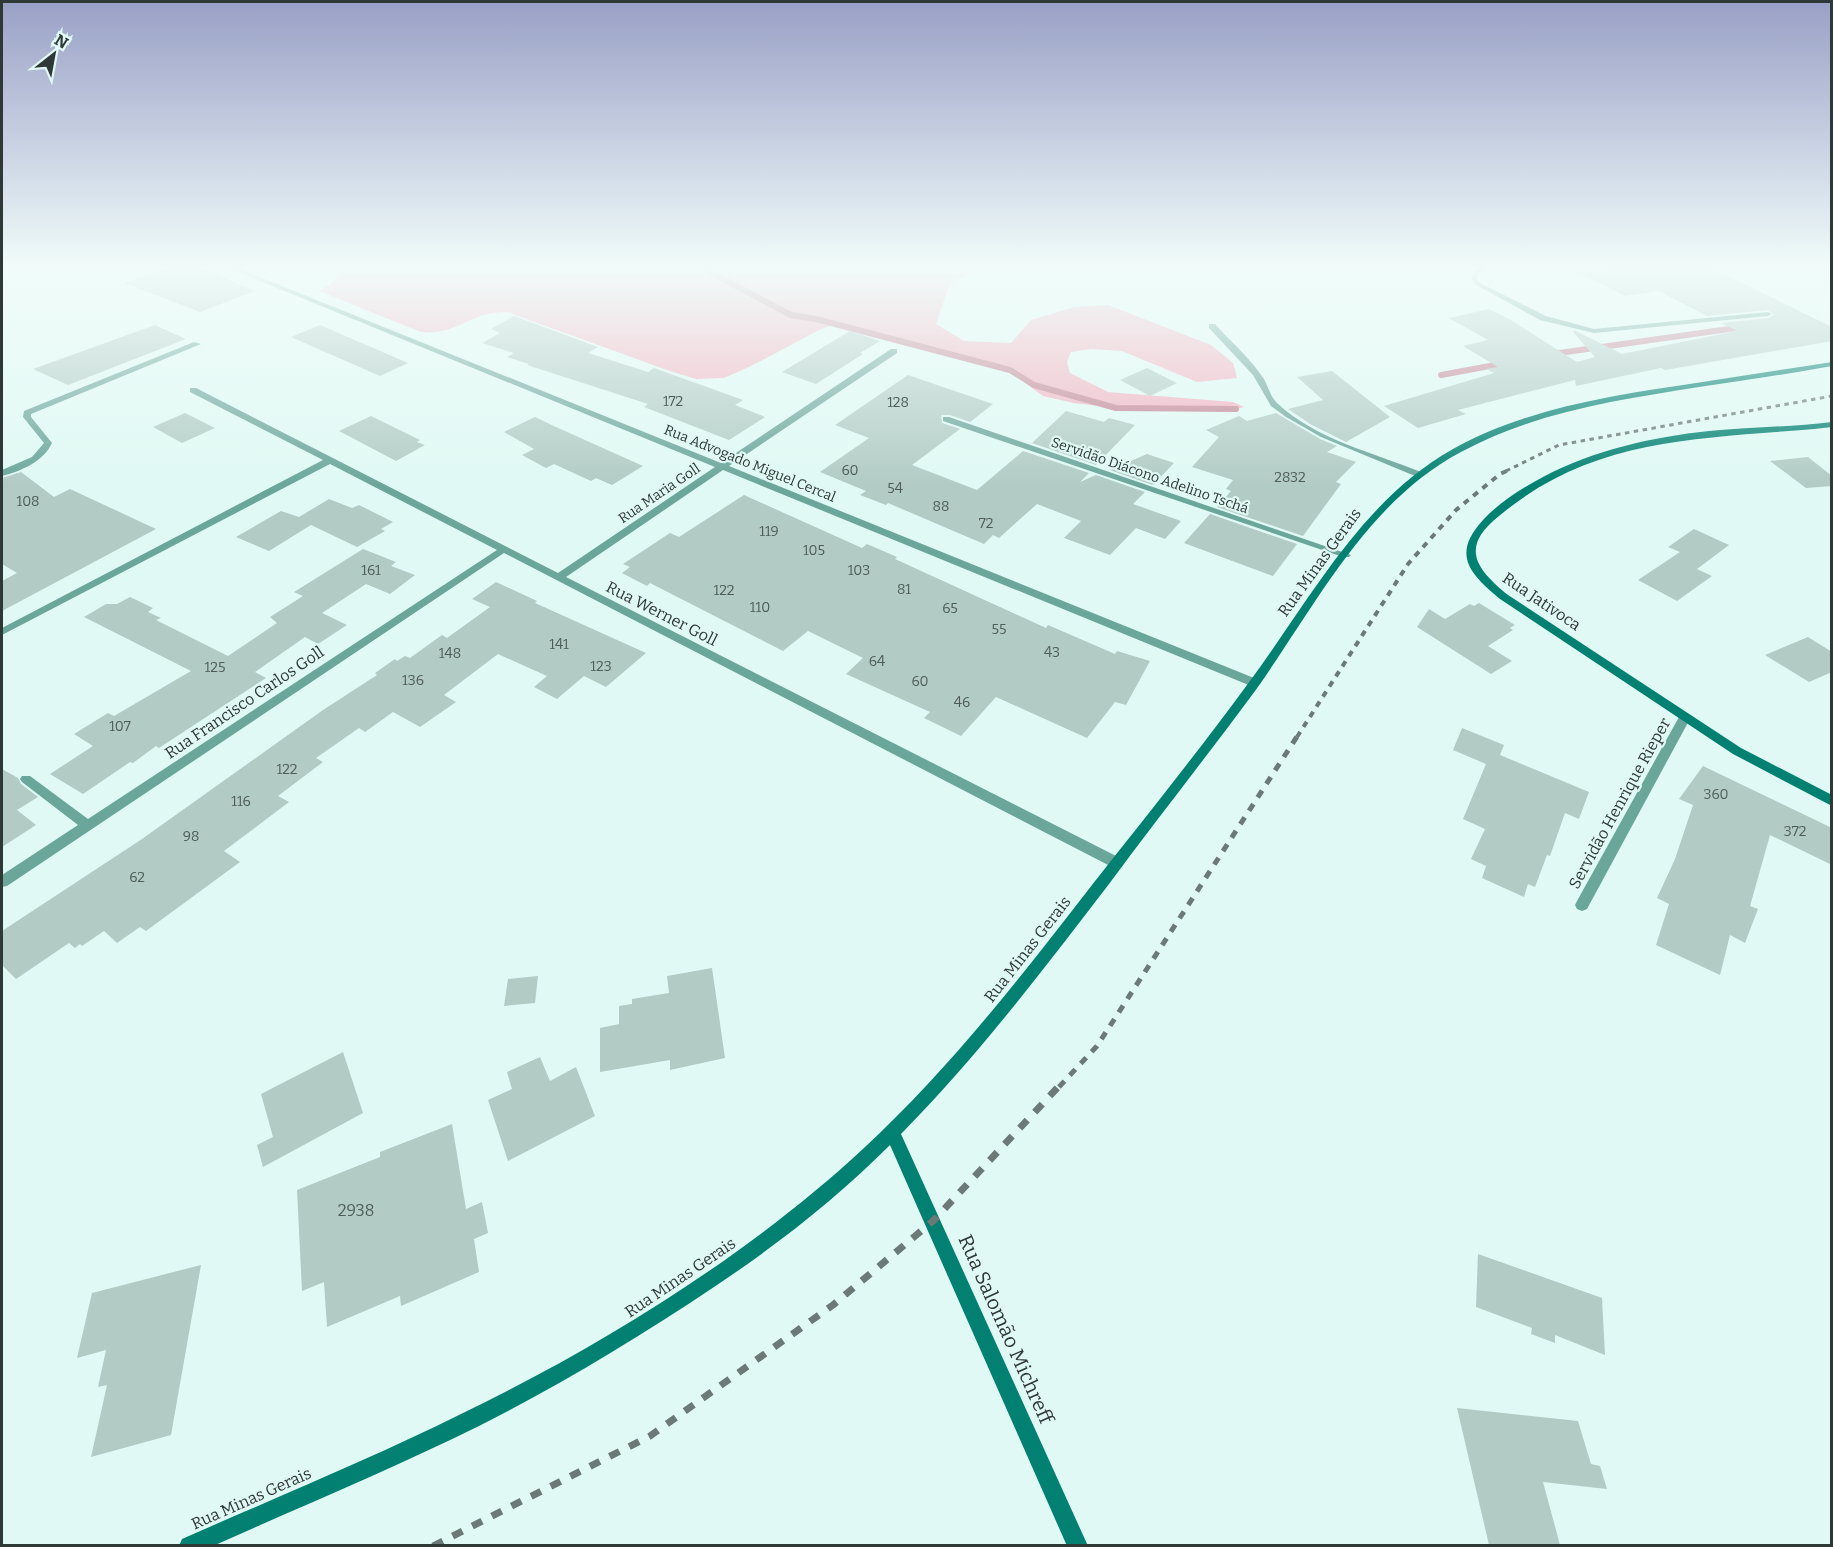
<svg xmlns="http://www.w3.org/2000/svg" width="1833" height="1547" font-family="Bitter,serif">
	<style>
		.green { fill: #f2b3c2 }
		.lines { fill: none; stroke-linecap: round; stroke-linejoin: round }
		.stream { stroke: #c38393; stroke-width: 6 }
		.building { fill: #b2cbc5 }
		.street { fill: #6ba69b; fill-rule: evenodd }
		.secondary { fill: #028071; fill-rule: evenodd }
		.rail-far3 { stroke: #6b7a77; stroke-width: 3; stroke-dasharray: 4.5 4.5; stroke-linecap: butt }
		.rail-far2 { stroke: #6b7a77; stroke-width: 4; stroke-dasharray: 6 6; stroke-linecap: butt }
		.rail-far1 { stroke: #6b7a77; stroke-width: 5; stroke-dasharray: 8 8; stroke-linecap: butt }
		.rail { stroke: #6b7a77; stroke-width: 7; stroke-dasharray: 11 11; stroke-linecap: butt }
		.labels { text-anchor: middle; stroke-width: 4.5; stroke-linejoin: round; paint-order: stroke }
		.number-label { font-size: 14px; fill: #4f5d5a }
		.far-street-label { font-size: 14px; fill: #2e3836; stroke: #e0f9f4 }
		.street-label { font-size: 16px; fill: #2e3836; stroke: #e0f9f4 }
		.near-number-label { font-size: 16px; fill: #4f5d5a }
		.near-street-label { font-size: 20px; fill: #2e3836; stroke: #e0f9f4 }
	</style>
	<rect width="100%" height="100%" fill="#e0f9f4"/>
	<path class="green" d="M340,269h662l-29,3 -23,11 -14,41 28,17 47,2 20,-23 43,-13 34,-2 103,40 22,18 4,15 -40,4 -75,-31 -31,-2 -20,3 -4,10 3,11 38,19 125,10 11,5 -8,2 -120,-1 -42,-5 -31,-7 -38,-28 -169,-44 -15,5 -70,37 -27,12 -28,1 -29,-9 -160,-58c-37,-1 -50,24 -86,20l-102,-41c9,-5 19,-10 21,-22z"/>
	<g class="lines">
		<path class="stream" d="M704,269l87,46 25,4 194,51 24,15 82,23 120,1
			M1552,354l191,-27
			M1441,375l65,-12"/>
	</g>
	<path class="building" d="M162,269h41l52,22 -55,21 -76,-29z
		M1604,269h110l118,58v14l-167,29 -4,-2 -85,18 -1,-6 -117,30 8,4 -48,14 -34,-22 110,-33 -8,-4 12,-2 -35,-21 25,-6 -39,-22 40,-9 20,10 68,43 18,-5 -22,-25 1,-2 48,24 115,-23 -16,-8 47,-5 6,-3 -6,-5 -61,6 -48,-25 -34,5 -49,-25 30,1z
		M514,316l84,31 -10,6 60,19 6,-4 89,32 -8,5 30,12 -36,23 -85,-33 4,-3 -121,-39 2,-1 -22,-7 7,-4 -32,-10 18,-10 -9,-4z
		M155,325l31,14 -118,46 -35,-16z
		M320,325l88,38 -28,13 -89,-39z
		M850,331l30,10 -20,12 3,1 -47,30 -34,-12z
		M1147,368l30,15 -27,13 -30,-16z
		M1332,371l58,46 -44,25 -36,-18 -22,-15 35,-9 -26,-23z
		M908,375l85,29 -23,18 -20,-7h-9l1,8 18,6 -48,36 65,25 46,-39 66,22 -9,9 16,-7 49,17 -12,12 48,17 -16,18 -29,-11 -26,27 -46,-17 17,-17 -44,-17 -38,34 -6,-3 -9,9 -96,-41 -2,2 -26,-10 6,-4 -46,-19 49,-34 -34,-13z
		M1066,411l38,11 5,-4 26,7 -39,40 -64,-22z
		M185,413l30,15 -33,15 -29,-16z
		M1276,413l44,26 17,7 -10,6 29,10 -20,20 5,2 -38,52 -86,-29 14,-16 -5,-2 7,-9 -41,-13 27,-30 -13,-7 33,-14 8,5z
		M371,416l49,24 -3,2 8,3 -29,16 -57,-30z
		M535,417l21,10 87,39 -31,19 -16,-7 -5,3 -37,-17 -8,4 -24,-13 12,-6 -30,-17z
		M1147,454l27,9 -21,22 -43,-15z
		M1808,457l24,19v10l-26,2 -36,-27z
		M21,472l33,25 16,-8 86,40 -154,82v-30l15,-8 -15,-9v-86z
		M744,495l118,53 5,-4 30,13 -2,2 151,69 2,-3 67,29 2,-3 33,10 -24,44 -11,-3 -28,36 -91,-41 -35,39 -37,-18 6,-6 -84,-38 17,-16 -55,-27 -25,20 -133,-68 -3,3 -25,-13 8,-6 -7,-3 47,-31 9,4z
		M329,499l23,9 7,-3 34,17 -12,7 4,2 -28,16 -46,-22 -42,26 -33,-14 45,-26 18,6z
		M1210,514l87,30 -24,32 -89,-33z
		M1694,529l35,16 -32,24 15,7 -35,25 -39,-21 42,-28 -12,-5z
		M363,549l33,13 -5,4 24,9 -25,19 -24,-10 -44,29 25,12 -29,19 -13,-7 -50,35 11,6 -107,70 -3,-2 -23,17 -3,-1 -47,32 -33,-20 43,-28 -19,-12 34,-21 6,3 77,-45 -107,-54 22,-13h11l13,-7 23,11 -5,4 13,6 -5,2 72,36 49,-33 -7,-6 33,-21 -9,-4z
		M496,582l41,19 -2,2 111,50 -40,34 -22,-11 -27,23 -23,-12 13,-11 -49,-22 -54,41 12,7 -36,25 -27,-15 -28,20 -6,-4 -43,30 7,4 -45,34 11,6 -65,49 16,11 -94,69 -6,-4 -23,16 -13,-12 -22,15 -2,-2 -5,4 -6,-5 -53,36 -14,-14v-34l140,-92 181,-129 54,-35 -2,-2 20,-14 2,2 8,-5 5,2 32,-23 5,3 43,-31 -18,-8z
		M1479,603l36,22 -5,3 3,2 -25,16 24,15 -21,13 -74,-47 12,-18 16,10 25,-15 4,2z
		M1808,637l24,15v20l-23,10 -44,-27z
		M1462,728l42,17 -4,10 89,37 -10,27 -14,-6 -15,43 -3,-1 -12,32 -7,-3 -4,13 -42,-19 4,-12 -15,-7 14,-30 -22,-10 23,-55 -33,-14z
		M1703,766l129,62v37l-62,-30 -20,71 8,3 -13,34 -15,-8 -10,40 -64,-30 13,-41 -12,-6 18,-39 18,-54 -14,-6z
		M2,769l16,9 3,6 17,13 -21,13 19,15 -34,22z
		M712,968l13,90 -55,12v-10l-70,12v-44l19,-4v-18l13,-2v-5l37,-6 -2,-17z
		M538,976l-3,27 -31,3 4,-27z
		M343,1052l20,61 -100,54 -6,-22 16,-8 -12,-43z
		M540,1057l10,24 26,-14 19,49 -87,45 -20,-61 24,-11 -5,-17z
		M452,1124l14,85 16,-7 6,31 -14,6 5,33 -78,34 -1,-10 -73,31 -3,-45 -22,9 -5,-101 83,-33v-5z
		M1478,1254l124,44 3,57 -50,-20v8l-24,-9 1,-6 -56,-21z
		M201,1265l-30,170 -80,22 16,-72 -9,2 8,-37 -29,8 15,-65z
		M1457,1408l121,13 13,43 9,2 7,23 -64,-7 17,63h-71z"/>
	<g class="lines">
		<path class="street" d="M231,269h9l481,194 170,-114h6v4l-168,113 530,214 2,3 -6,4 -4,-1 -528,-216 -157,107 556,282 1,4 -1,4 -5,1 -5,-1 -608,-314 -497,333 -5,1v-12l76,-50 -56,-43 -2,-3 2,-3h8l58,43 409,-269 -167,-86 -328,171v-7l321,-168 -133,-68v-4h6l362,185 157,-106z
			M1479,269h9l-10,6 -1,3 3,5 66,33 48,13 174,-17 4,2 -4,2 -174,17 -54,-13 -64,-35 -5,-7 2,-5z
			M1209,324h6c15,17 33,32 46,51 7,8 8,20 16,28 38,36 97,50 144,69v4h-6l-94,-39 -35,-20 -15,-11 -18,-31 -44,-47z
			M194,342l7,2 -170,70v3l21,26c-9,19 -31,28 -50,33v-6l30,-13 12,-14 -21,-26 1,-6z
			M943,417h6l402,138 -2,2h-6l-400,-136z
			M1685,713l6,4 -104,192 -5,2 -5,-2 -2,-4 2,-4 102,-184z"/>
		<path class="secondary" d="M1832,362v4c-45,8 -89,15 -133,21 -82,13 -164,25 -238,65 -95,50 -146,155 -206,239 -48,65 -98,128 -146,193 -66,86 -132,173 -208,250l187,412h-21l-177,-401c-54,54 -113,100 -176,142 -76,51 -154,98 -235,139 -87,43 -177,80 -266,120h-34l3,-7c93,-41 188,-80 279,-125 141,-68 289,-160 403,-266 85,-79 157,-171 228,-263 52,-66 105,-132 155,-200 62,-83 113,-184 206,-236 74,-41 161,-54 243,-66 45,-7 90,-14 136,-21z
			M1832,422v5l-18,2c-115,10 -221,8 -315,87 -39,31 -24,52 9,79l233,153 91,47v11l-99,-52 -233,-155c-31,-26 -49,-45 -16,-80 17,-18 38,-31 59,-42 51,-27 109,-40 166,-46 41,-4 82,-4 123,-9z"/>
		<path class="rail-far3" d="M1506,471l53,-26 273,-49"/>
		<path class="rail-far2" d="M1297,737l111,-173 48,-54 44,-36 9,-4"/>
		<path class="rail-far1" d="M1059,1087l38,-41 201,-311"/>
		<path class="rail" d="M433,1546l217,-110 183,-131 100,-84 127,-136"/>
	</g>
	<linearGradient id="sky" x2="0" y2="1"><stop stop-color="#99a0c6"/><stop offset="0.55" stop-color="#f1fcfa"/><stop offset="1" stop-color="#f1fcfa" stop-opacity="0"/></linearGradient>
	<rect width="1833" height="486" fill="url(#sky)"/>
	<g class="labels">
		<g class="number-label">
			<text x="673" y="406">172</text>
			<text x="898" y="407">128</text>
			<text x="850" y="475">60</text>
			<text x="1290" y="482">2832</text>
			<text x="895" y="493">54</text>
			<text x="28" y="506">108</text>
			<text x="941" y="511">88</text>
			<text x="986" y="528">72</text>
			<text x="769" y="536">119</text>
			<text x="814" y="555">105</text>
			<text x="371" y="575">161</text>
			<text x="859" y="575">103</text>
			<text x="904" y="594">81</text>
			<text x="724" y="595">122</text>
			<text x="760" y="612">110</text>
			<text x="950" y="613">65</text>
			<text x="999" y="634">55</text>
			<text x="559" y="649">141</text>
			<text x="1052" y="657">43</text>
			<text x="450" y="658">148</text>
			<text x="877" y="666">64</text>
			<text x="601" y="671">123</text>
			<text x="215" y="672">125</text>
			<text x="413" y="685">136</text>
			<text x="920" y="686">60</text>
			<text x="962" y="707">46</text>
			<text x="120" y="731">107</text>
			<text x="287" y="774">122</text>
			<text x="1716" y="799">360</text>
			<text x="241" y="806">116</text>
			<text x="1795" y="836">372</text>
			<text x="191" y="841">98</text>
			<text x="137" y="882">62</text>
		</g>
		<g class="far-street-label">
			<text transform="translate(750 463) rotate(22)" y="5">Rua Advogado Miguel Cercal</text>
			<text transform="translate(1150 475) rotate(19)" y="5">Servidão Diácono Adelino Tschá</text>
			<text transform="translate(659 493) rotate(-34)" y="5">Rua Maria Goll</text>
		</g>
		<g class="street-label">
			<text transform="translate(1319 562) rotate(-54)" y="6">Rua Minas Gerais</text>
			<text transform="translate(1542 601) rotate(34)" y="6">Rua Jativoca</text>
			<text transform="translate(662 613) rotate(27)" y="6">Rua Werner Goll</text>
			<text transform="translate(244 702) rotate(-34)" y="6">Rua Francisco Carlos Goll</text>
			<text transform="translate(1619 803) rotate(-61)" y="6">Servidão Henrique Rieper</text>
			<text transform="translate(1027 949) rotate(-52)" y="6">Rua Minas Gerais</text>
			<text transform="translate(680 1277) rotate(-34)" y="6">Rua Minas Gerais</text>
			<text transform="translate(251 1498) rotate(-24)" y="6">Rua Minas Gerais</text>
		</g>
		<g class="near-number-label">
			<text x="356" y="1216">2938</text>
		</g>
		<g class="near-street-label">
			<text transform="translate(1006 1329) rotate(66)" y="7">Rua Salomão Michreff</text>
		</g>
	</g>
	<rect width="1833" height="1547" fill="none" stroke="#2e3836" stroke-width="6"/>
	<g transform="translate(54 54) rotate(31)" stroke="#e0f9f4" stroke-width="4.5" paint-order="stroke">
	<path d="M0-4.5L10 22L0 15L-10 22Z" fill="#2e3836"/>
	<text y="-9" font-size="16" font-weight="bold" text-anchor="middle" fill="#2e3836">N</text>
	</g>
</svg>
